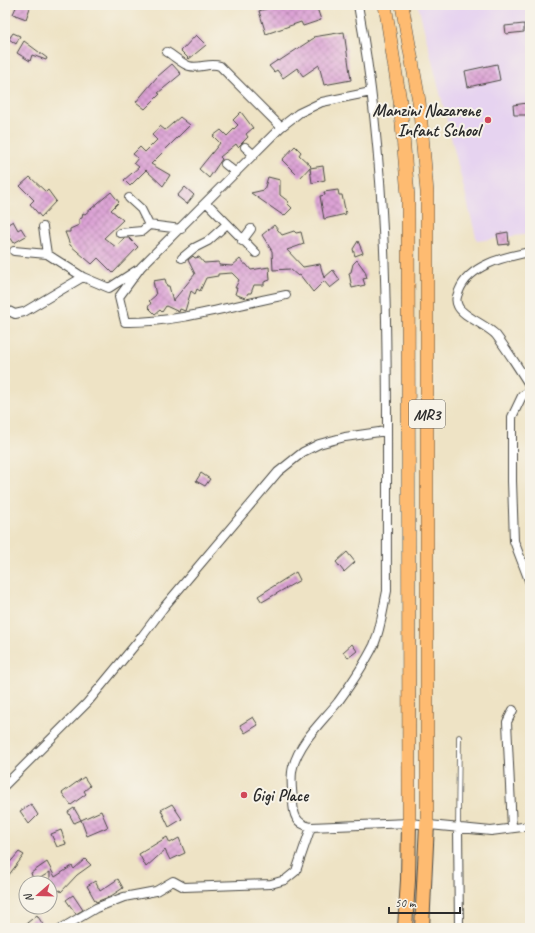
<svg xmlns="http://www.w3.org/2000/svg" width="535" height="933" font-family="Caveat,sans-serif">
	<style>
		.built { fill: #e6d3f0 }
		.building { fill: url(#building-cross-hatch) }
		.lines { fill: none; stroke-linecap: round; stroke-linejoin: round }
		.service-casing { stroke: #484742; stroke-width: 5.5 }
		.minor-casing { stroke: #484742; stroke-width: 10 }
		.trunk-casing { stroke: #484742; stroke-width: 14 }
		.motorway-casing { stroke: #484742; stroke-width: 16 }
		.service { stroke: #fff; stroke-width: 4 }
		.minor { stroke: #fff; stroke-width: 8 }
		.trunk { stroke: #febb71; stroke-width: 13 }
		.motorway { stroke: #febb71; stroke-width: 14 }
		.poi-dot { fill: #d1495b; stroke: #f7f3e8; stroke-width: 1.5 }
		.labels { text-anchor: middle; stroke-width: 4; stroke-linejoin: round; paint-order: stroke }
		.shield { fill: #f7f3e8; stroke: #686764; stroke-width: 1 }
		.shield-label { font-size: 16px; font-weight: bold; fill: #2b2b2b }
		.poi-label { font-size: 17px; font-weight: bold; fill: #2b2b2b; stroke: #f7f3e8; text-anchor: end }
	</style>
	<defs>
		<pattern id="building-cross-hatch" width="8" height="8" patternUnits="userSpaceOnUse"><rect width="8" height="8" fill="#dca2d5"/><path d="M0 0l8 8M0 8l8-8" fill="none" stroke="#b384ad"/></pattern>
	</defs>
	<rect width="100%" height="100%" fill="#f7f3e8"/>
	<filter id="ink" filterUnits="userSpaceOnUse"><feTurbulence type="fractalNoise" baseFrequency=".025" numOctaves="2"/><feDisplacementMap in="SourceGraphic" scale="8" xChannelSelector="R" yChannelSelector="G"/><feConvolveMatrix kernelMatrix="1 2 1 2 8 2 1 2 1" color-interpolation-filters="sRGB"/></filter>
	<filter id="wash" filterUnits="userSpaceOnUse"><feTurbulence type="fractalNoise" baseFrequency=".012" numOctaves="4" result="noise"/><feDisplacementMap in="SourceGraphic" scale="16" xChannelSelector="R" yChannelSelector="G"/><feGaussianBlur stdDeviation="0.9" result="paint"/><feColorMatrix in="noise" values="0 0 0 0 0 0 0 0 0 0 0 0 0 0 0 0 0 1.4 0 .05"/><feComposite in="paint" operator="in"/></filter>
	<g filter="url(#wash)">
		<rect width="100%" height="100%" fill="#eee3c5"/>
		<path class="built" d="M418,5h112v229l-53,7z"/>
		<g id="blocks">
			<path class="building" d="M17,5h14l-5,14 -13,-5z
				M278,5h38l5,15 -18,6 -2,-4 -35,12 -7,-23z
				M524,24v8l-18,2 -1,-8z
				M344,32l7,48 -27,5 -5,-20 -16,11 -6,-8 -14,10 -6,-8 -3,2 -5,-6 9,-6 1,1 35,-23 -1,-1z
				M13,33l7,3 -4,8 -7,-5z
				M196,35l10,10 -17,14 -8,-8z
				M24,41l23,17 -1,2 -14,-5 -2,6 -13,-8z
				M172,64l9,10 -23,19 2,1 -15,15 -9,-7 21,-25z
				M497,64l3,16 -32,7 -3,-16z
				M527,103v12h-13l-1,-10z
				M241,112l12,16 -7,6 2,3 -10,10 -2,-3 -16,13 2,2 -13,19 -10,-9 21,-26 -7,-7 8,-6 6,6 11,-11 -5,-5z
				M180,117l10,8 -39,39 19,11 -7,11 -17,-16 -16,16 -6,-6 15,-13 -5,-4 4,-5 -5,-4 7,-7 5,5 12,-12 -5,-5 8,-9 5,4z
				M295,146l6,6 -2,3 12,11 -11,12 -18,-18z
				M323,166l2,14 -13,3 -2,-15z
				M30,177l16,15 2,-2 8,11 -15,16 -11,-13 4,-4 -14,-14z
				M268,177l12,3v15l9,7 -2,1 5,5 -8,8 -33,-23 13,-3z
				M185,187l9,8 -7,9 -10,-8z
				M338,190l1,5h3l4,19 -22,5 -4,-23 5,-1 -1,-3z
				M111,192l8,10 -8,8 12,10 -19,18 12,9 8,-9h5l9,9 -25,26 -15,-15 -6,6 -22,-19 -5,-13h5v-3l9,-4v-6l3,-1 1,-5 2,1z
				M13,221l5,9 3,-2 5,8 -12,7 -9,-14v-3z
				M274,225l8,10 12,-4 2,2 5,-1 3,12 -17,6 16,17 17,-3 4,14 9,-8 7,10 -10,8 -6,-7 -11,11 -13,-17 -2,1 -8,-7 -17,1 -1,-19 -10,-16z
				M508,232l1,12 -10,1 -2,-11z
				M358,241l5,12 -8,3 -2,-7z
				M193,256l2,2 4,-1 5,6 15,-1v3l13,1 8,-7 4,5h2l5,6 18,-3 1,13 -6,2v3h-10l-3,8h-3l-3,5 -10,-4 2,-6h-2l4,-8 -7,-7 -14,1v2l-12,2 -6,13 -3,-2 -2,5 -4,-3 -6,20 -5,-2 -1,3 -13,-6 -4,6 -2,-2 -5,4 -7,-7 3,-4 -2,-2 7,-6 -3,-14 12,-2 2,7h2l4,15 22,-27 -7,-14z
				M357,260l8,11 2,7 -4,1 2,6 -13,3 -3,-15 2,-1 2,-8z
				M201,473l9,6 -5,7 -9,-5z
				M347,552l8,10 -11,10 -8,-10z
				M296,572l4,8 -38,22 -4,-6z
				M352,644l5,7 -9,7 -5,-6z
				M253,717l5,8 -13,8 -5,-8z
				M84,777l6,9 -6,5 2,3 -15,11 -9,-12z
				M31,804l7,11 -9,9 -9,-13z
				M172,804l10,15 -13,8 -8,-17z
				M74,808l7,12 -7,3 -6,-11z
				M101,811l7,16 -21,9 -6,-16z
				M61,830l5,14 -9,3 -6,-13z
				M167,837l3,6 9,-5 6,15 -15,7 -5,-10 -19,17 -7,-13z
				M19,852l5,3 -19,25v-12z
				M85,859l6,6 -14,10 -16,17 -1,-2 -10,6v-24l-16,10 -3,-9 16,-11 8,15 17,-11 2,3z
				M118,879l5,9 -12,8 -15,6 -9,-16 8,-5 5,10z
				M73,895l10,15 -7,4 -10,-14z
				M37,915l8,13h-15l-3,-5z"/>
		</g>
	</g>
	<g filter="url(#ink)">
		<use href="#blocks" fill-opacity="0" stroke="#484742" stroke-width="1"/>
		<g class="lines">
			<defs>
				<path id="service" d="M458,827l1,-90"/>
				<path id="minor" d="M358,5c36,193 28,391 29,586 -4,18 -6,37 -13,54 -10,20 -23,39 -36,57 -16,20 -38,39 -45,65 -3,10 -1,23 0,33 0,15 3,24 18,27l98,-4 82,8 39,-5
					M167,52c7,4 15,12 22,14 11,3 21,-4 31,0l61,61
					M245,147l9,8
					M225,164l11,9
					M129,198l12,11 8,16
					M207,203l49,50
					M43,227l4,27
					M120,233l22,-2 7,-6 32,4
					M242,241l9,-12
					M14,251l33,3 36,23
					M530,252c-26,5 -61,13 -71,39 -2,5 -4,9 -1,15 4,10 29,19 38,29 12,16 23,34 34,51
					M182,258l12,-10 14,-7 19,-17
					M286,295c-52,10 -108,28 -161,27l-6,-25 22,-30 140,-140 18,-14 23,-11 49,-10
					M5,309l10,5 9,-2 59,-35 26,11 28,-18
					M530,391l-8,5 -10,21v64l2,60 16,42
					M5,785l82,-82 53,-64 24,-32 114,-135 25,-20 16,-8 26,-7 41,-6
					M458,827l1,101
					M512,828l-5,-106 6,-12
					M62,928l34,-20 28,-11 32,-6 17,-10 11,6 87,-3 14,-4 11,-9 15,-44"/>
				<path id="trunk" d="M385,5l15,96 8,95 1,627
					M402,5l17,96 8,91v632"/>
				<path id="motorway" d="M405,928l3,-48 1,-57
					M422,928l5,-104"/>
			</defs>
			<use href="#service" class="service-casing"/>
			<use href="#minor" class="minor-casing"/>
			<use href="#trunk" class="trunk-casing"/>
			<use href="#motorway" class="motorway-casing"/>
			<use href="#service" class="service"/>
			<use href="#minor" class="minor"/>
			<use href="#trunk" class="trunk"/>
			<use href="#motorway" class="motorway"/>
		</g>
	</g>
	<g class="poi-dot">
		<circle cx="488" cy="120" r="4"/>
		<circle cx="244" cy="795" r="4"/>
	</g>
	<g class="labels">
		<rect class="shield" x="409" y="400" width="36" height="28" rx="3"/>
		<g class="shield-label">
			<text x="427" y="420">MR3</text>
		</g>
		<g class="poi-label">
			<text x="480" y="116">Manzini Nazarene<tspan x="480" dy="20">Infant School</tspan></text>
			<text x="252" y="801" text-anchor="start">Gigi Place</text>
		</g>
	</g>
	<rect width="535" height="933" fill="none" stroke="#f7f3e8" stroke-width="20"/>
	<g transform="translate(38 895) rotate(250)"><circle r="19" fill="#f7f3e8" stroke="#a5a39c"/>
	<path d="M0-3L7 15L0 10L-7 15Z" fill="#d1495b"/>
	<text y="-6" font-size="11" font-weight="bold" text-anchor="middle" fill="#2b2b2b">N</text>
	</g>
	<path d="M389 907v6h71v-6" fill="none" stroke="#2b2b2b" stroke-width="2"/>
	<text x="395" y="907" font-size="12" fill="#2b2b2b" stroke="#f7f3e8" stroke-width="3" paint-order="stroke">50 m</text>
</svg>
